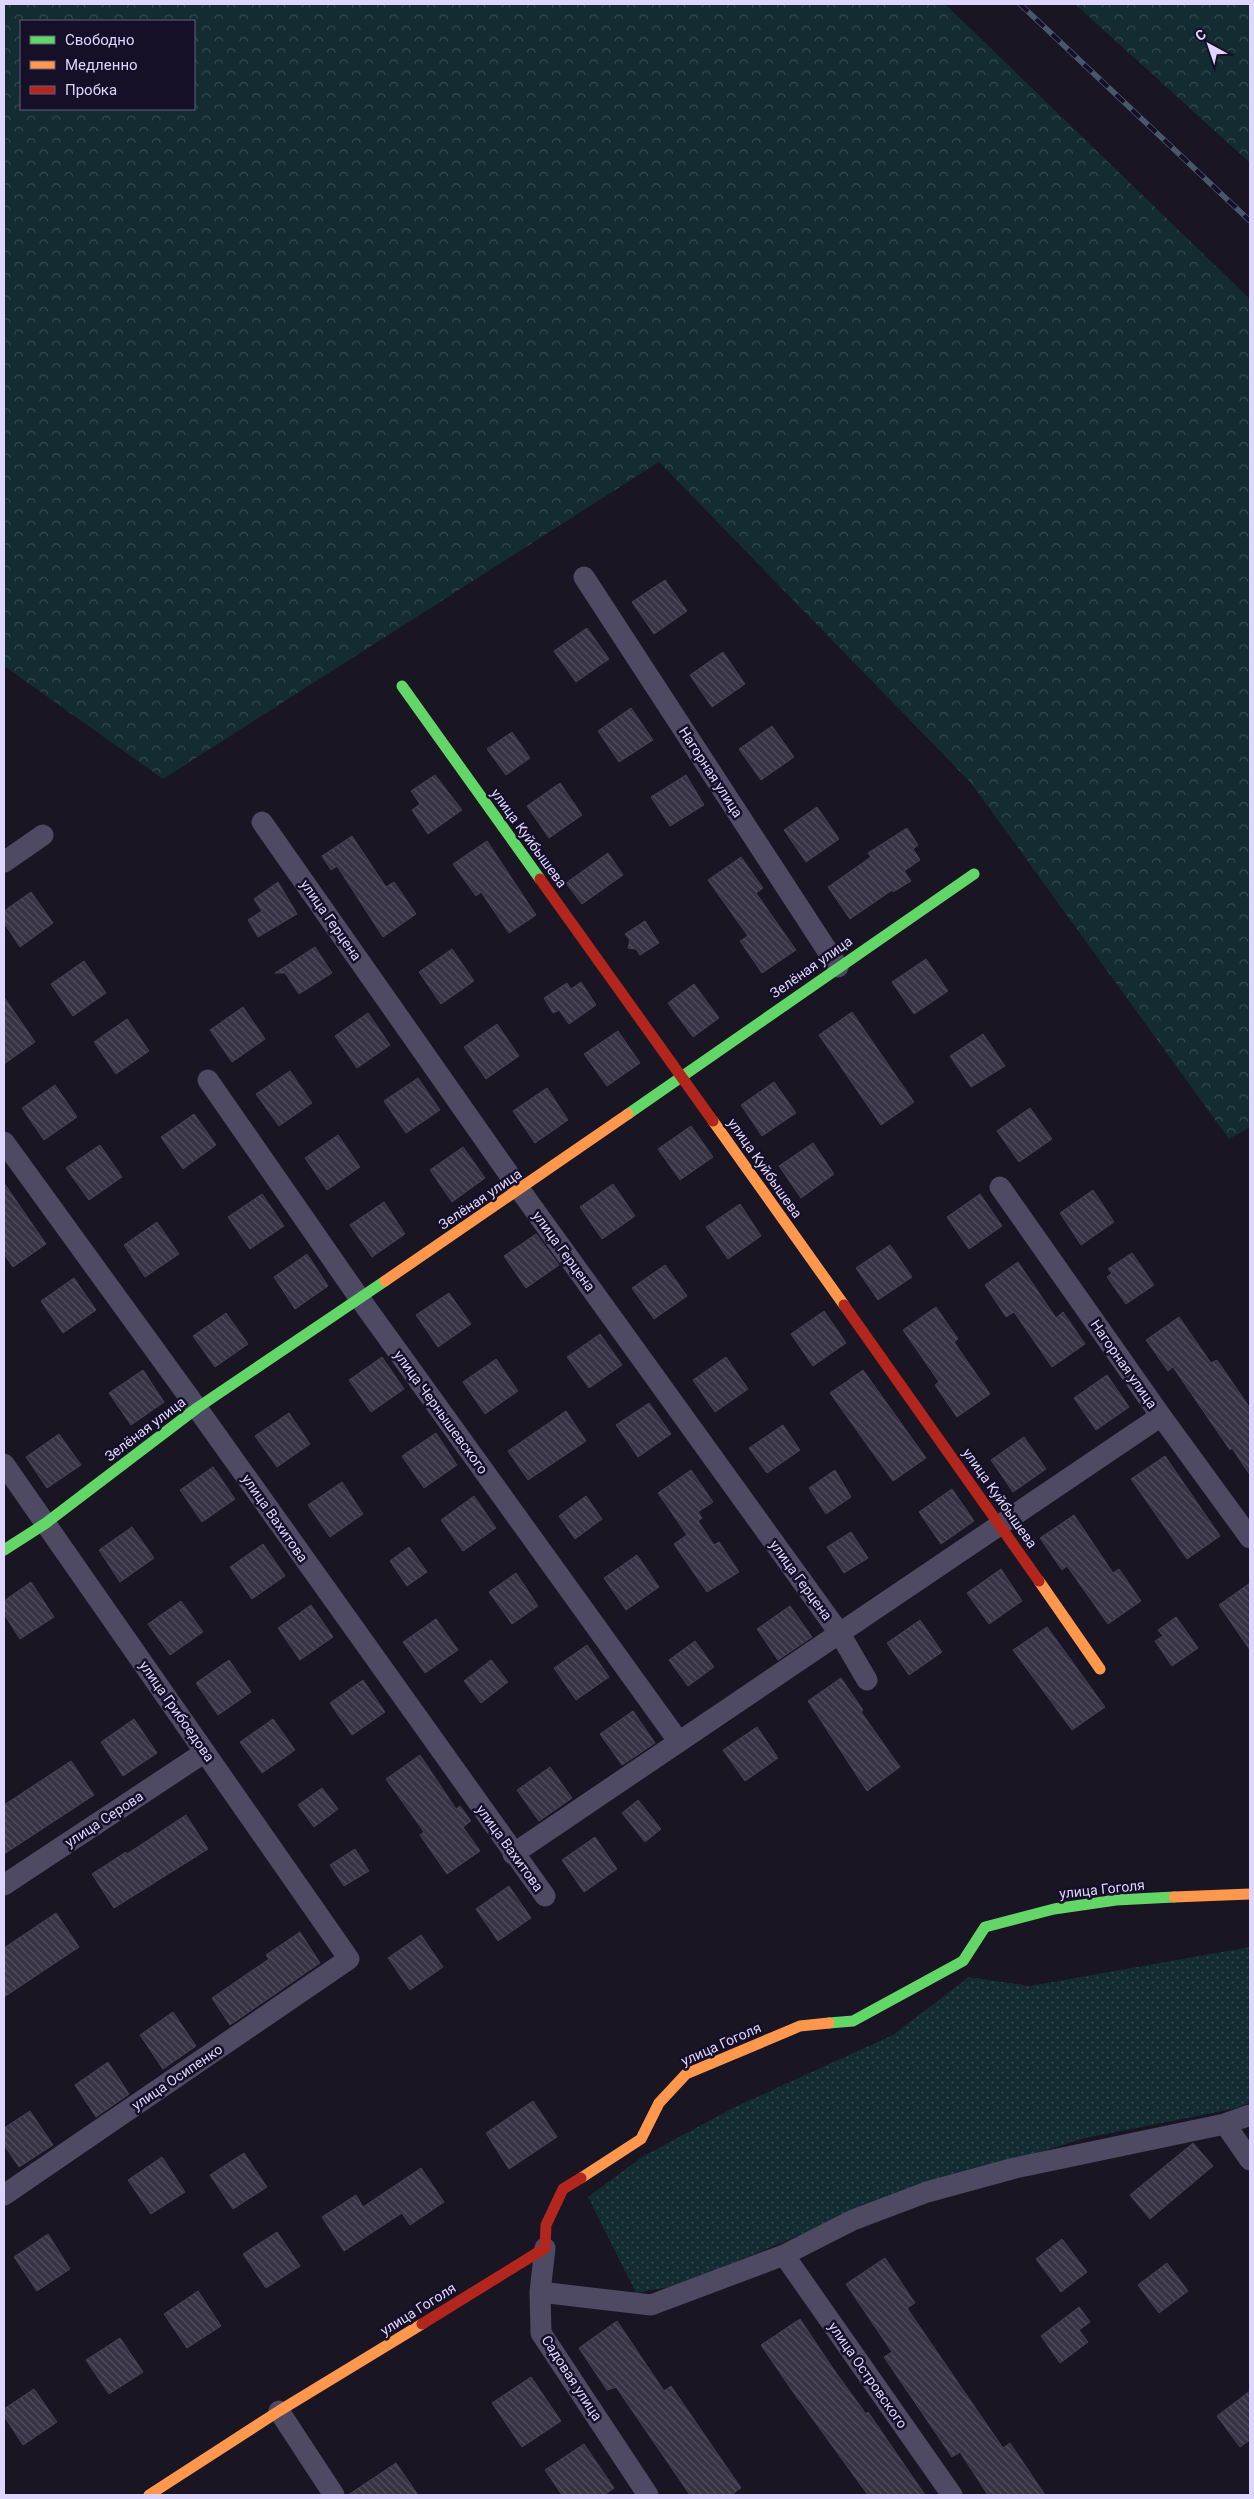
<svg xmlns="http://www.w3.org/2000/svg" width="1254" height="2499" font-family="Roboto,sans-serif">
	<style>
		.green { fill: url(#green-dots) }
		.forest { fill: url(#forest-crowns); fill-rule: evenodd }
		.building { fill: url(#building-back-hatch); stroke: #464057 }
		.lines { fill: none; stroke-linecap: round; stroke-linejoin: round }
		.street { stroke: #4e4a63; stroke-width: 21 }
		.fast { stroke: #63d668; stroke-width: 11 }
		.slow { stroke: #ff974d; stroke-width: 11 }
		.jam { stroke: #b3261e; stroke-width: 11 }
		.rail-casing { stroke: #47586d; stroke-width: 5.5 }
		.rail { stroke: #160f28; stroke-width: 4; stroke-dasharray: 11; stroke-linecap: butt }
		.labels { text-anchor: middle; stroke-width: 5; stroke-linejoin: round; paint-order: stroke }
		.street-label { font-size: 14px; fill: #dfd6ff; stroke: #160f28 }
	</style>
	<defs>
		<pattern id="green-dots" width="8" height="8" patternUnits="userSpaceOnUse" patternTransform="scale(1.25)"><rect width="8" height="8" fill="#132c31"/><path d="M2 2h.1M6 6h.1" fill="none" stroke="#354a50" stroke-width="1.8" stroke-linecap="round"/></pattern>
		<pattern id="forest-crowns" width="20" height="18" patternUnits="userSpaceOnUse" patternTransform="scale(1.25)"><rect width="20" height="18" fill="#132c31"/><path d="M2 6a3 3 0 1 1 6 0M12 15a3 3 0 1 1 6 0" fill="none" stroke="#354a50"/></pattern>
		<pattern id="building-back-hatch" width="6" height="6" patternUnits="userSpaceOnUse" patternTransform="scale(1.25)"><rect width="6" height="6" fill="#383344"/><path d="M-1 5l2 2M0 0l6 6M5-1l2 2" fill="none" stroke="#545060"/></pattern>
	</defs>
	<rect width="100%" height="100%" fill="#191522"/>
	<path class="green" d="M1250,1947v156l-17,6 -148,29 -206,64 -199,83 -44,8 -48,-96 54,-40 91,-49 160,-73 76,-58 61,9z"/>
	<path class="forest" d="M4,4h941l305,295v828l-21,12 -258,-356 -312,-321 -496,317 -159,-113zM21,21h173v88h-173z
		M1075,4h175v159z"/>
	<path class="building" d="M665,580l22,31 -33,23 -22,-32z
		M587,628l22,31 -33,23 -22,-31z
		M723,652l22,32 -33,23 -22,-32z
		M631,708l22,32 -34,22 -21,-31z
		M772,726l22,31 -33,23 -22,-31z
		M512,732l18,26 -24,17 -19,-26z
		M435,775l27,35 -34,24 -16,-24 8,-6 -9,-13z
		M686,775l18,30 -34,21 -19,-29z
		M560,783l22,32 -33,23 -22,-32z
		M817,807l22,32 -33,23 -22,-32z
		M907,828l11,17 -5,4 7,11 -16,11 7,10 -18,11 -1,-2 -42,29 -22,-32 43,-30 -3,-4z
		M352,836l34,51 8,-5 22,32 -33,23 -46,-71 -6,4 -9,-14z
		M487,841l49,74 -27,18 -28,-41 -5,4 -23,-32z
		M608,853l15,22 -41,29 -16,-21z
		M741,857l22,31 -7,5 40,57 -34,23 -22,-32 8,-5 -40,-56z
		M278,882l19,32 -39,23 -10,-17 14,-9 -8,-12z
		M31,892l22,31 -33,24 -16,-24v-12z
		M645,921l14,22 -19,12 -4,-6 -8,-1 2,-8 -5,-6z
		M315,947l17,26 -33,21 -14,-21h-10z
		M452,949l22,32 -33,23 -22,-32z
		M926,959l22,32 -34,23 -22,-32z
		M84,961l22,32 -33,23 -22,-32z
		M581,982l15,23 -27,19 -10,-14 -6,3 -9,-15 23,-15 4,6z
		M694,984l25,34 -26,19 -25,-34z
		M4,997l31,45 -31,22z
		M243,1007l22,32 -33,23 -22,-32z
		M852,1012l62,90 -33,23 -62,-90z
		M368,1013l22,32 -33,23 -22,-32z
		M127,1019l22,32 -33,23 -22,-32z
		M497,1024l22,32 -33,23 -22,-32z
		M618,1031l22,32 -33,23 -23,-32z
		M983,1034l22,32 -34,21 -21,-31z
		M290,1071l22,32 -33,23 -23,-32z
		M418,1078l22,32 -34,23 -22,-32z
		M774,1082l22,31 -34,23 -21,-31z
		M55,1085l22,32 -33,23 -22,-32z
		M547,1088l21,32 -33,23 -22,-32z
		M1030,1108l22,31 -33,23 -22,-31z
		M194,1114l22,31 -33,24 -22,-32z
		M691,1126l22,31 -33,23 -22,-31z
		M338,1135l22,32 -33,23 -22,-32z
		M813,1143l21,31 -33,24 -22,-32z
		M100,1145l22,32 -33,23 -23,-32z
		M463,1147l22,31 -33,24 -22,-32z
		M4,1183l42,61 -33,23 -9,-13z
		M613,1184l22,32 -33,23 -22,-32z
		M1093,1190l21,32 -33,23 -21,-32z
		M262,1194l22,32 -34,23 -22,-32z
		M980,1194l22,32 -33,23 -22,-32z
		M384,1202l21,32 -33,23 -22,-32z
		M740,1204l21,32 -33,23 -22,-32z
		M157,1222l22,32 -34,23 -21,-32z
		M536,1234l23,31 -33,23 -22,-32z
		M890,1245l22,32 -34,23 -22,-32z
		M1132,1253l22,32 -28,19 -19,-27 5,-4 -4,-4z
		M307,1254l21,32 -33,23 -21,-32z
		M1018,1262l38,56 7,-6 22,32 -33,23 -38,-55 -8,5 -21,-32z
		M665,1265l22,31 -33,23 -22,-31z
		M74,1278l22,32 -33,23 -22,-32z
		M449,1293l22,31 -33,23 -22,-32z
		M936,1307l22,32 -4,3 36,52 -33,23 -22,-32 4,-3 -36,-52z
		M824,1311l22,32 -33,23 -22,-32z
		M226,1313l22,31 -33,23 -22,-31z
		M1179,1317l32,46 6,-3 33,48v67l-18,-27 -2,2 -57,-83 -5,4 -22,-31z
		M600,1334l22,31 -33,23 -22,-31z
		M382,1357l22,32 -33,23 -22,-32z
		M726,1357l22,32 -33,23 -22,-32z
		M496,1359l22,32 -33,23 -22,-32z
		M143,1370l21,32 -33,23 -22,-32z
		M863,1370l63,88 -33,23 -63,-88z
		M1107,1375l22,32 -33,23 -22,-32z
		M649,1403l22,31 -33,23 -22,-32z
		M566,1411l20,30 -58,39 -20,-29z
		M289,1413l21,31 -33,23 -22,-31z
		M783,1425l17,25 -33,23 -18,-25z
		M436,1433l21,32 -33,23 -22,-32z
		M59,1434l22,31 -34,23 -21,-31z
		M1024,1437l22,32 -33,23 -22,-32z
		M1165,1456l55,80 -33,23 -56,-80z
		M213,1467l22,32 -33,23 -22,-32z
		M691,1470l22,32 -15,10 4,6 -4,3 16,24 5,-3 20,30 -32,20 -33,-48 13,-9 -29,-42z
		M835,1470l16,27 -25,17 -17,-26z
		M342,1482l21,32 -33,23 -22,-32z
		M952,1489l22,32 -33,23 -22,-32z
		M474,1496l22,32 -33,23 -22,-31z
		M586,1496l16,23 -27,20 -16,-23z
		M1074,1515l39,58 6,-4 22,32 -33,23 -41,-58 -5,4 -22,-32z
		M132,1527l22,31 -34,24 -21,-32z
		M851,1532l17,26 -24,15 -17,-26z
		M263,1544l22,32 -33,23 -22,-32z
		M409,1547l18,25 -20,14 -17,-25z
		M637,1555l22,32 -33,23 -22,-32z
		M1001,1569l21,32 -33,23 -22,-31z
		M516,1573l22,33 -26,18 -23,-32z
		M31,1582l23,35 -34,22 -16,-25v-13z
		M1250,1583v67l-31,-45z
		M181,1601l22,31 -33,23 -22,-31z
		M311,1605l22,32 -33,23 -22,-32z
		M790,1606l22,31 -34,23 -21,-31z
		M1176,1617l22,31 -26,18 -17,-25 8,-5 -5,-6z
		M436,1619l22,31 -33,23 -22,-31z
		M920,1620l22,32 -33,23 -22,-32z
		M1047,1627l58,80 -33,23 -59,-80z
		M695,1641l19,26 -26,19 -19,-26z
		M587,1645l22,32 -33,23 -22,-32z
		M229,1660l22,32 -33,23 -22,-32z
		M491,1660l17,22 -27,21 -17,-22z
		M841,1678l22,32 -2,2 39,55 -33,24 -59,-90z
		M363,1680l22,32 -33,23 -22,-32z
		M633,1711l22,32 -33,22 -22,-31z
		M134,1719l23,34 -34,23 -22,-34z
		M273,1719l22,31 -33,23 -22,-31z
		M757,1727l21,31 -33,23 -22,-31z
		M420,1755l36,54 4,-3 11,15 -8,6 17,24 -33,23 -27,-39 4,-3 -38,-53z
		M71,1761l23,34 -90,59v-49z
		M550,1767l22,31 -33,23 -22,-31z
		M322,1788l16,21 -24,18 -16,-22z
		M638,1800l23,29 -16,13 -23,-29z
		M186,1815l22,34 -94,59 -22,-34 34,-22 1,2z
		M595,1837l22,32 -33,23 -22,-32z
		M355,1849l14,22 -25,15 -14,-21z
		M509,1886l22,32 -33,23 -22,-32z
		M56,1913l23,34 -75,50v-49z
		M300,1932l20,31 -90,62 -18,-27 57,-39 -3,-4z
		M421,1935l22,32 -33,23 -22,-32z
		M173,2012l23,34 -33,23 -23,-34z
		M108,2062l21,32 -33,23 -21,-32z
		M533,2101l24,36 -48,32 -23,-36z
		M30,2111l23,34 -34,22 -15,-22v-17z
		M1193,2143l20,23 -63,53 -20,-24z
		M244,2153l23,34 -34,22 -23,-34z
		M162,2157l23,35 -34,22 -23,-34z
		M421,2168l23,34 -34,23 -8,-12 -58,38 -22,-34 34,-22 7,12z
		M277,2232l23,34 -34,22 -23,-34z
		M48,2234l22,35 -33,22 -23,-34z
		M1062,2239l25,33 -26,20 -25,-33z
		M885,2258l30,45 -8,5 54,79 42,61 7,-5 35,52h-57l-28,-43 -8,5 -38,-56 -30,-44 8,-5 -46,-68z
		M1167,2263l21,28 -29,22 -21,-28z
		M198,2291l23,35 -34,22 -23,-34z
		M1079,2307l11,15 -11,8 9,12 -28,21 -19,-27z
		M800,2319l34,51 32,44 2,-2 57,83h-57l-77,-106 -30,-44z
		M617,2321l47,70 7,-5 70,102 -10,7h-41l-74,-108 -9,3 -28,-42z
		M120,2338l23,34 -34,22 -23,-34z
		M531,2377l30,44 -39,26 -30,-44z
		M34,2389l23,33 -34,23 -19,-29v-7z
		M1250,2391v49l-10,7 -23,-31z
		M584,2444l30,44 -10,7h-42l-17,-25z
		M396,2463l22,32h-70z"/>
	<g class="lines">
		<path class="street" d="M584,577l254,390
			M262,822l258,368 320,444 27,46
			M4,862l39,-27
			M208,1080l152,219 319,443
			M4,1142l193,266 348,488
			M1000,1187l161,229 89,122
			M4,1464l345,495 -345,236
			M513,1854l648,-438
			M4,1885l201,-133
			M1225,2124l25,36
			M545,2248l-5,44 1,41 107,162
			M784,2255l168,240
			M540,2292l111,13 133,-50 69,-35 74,-28 88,-24 210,-44 25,-9
			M279,2411l55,84"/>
		<path class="fast" d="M402,686l138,193
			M628,1114l346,-240
			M4,1550l42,-27 151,-115 188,-127
			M829,2023l24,-2 110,-60 22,-34 69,-18 62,-9 58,-3"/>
		<path class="slow" d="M713,1121l131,184
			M385,1281l243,-167
			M1039,1581l61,88
			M1174,1897l76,-3
			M581,2178l60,-39 18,-36 27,-29 114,-48 29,-3
			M149,2495l130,-84 143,-87"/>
		<path class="jam" d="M540,879l173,242
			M844,1305l195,276
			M422,2324l123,-76 1,-23 17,-36 18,-11"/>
		<defs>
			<path id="rail" d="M1020,4l230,217"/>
		</defs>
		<use href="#rail" class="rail-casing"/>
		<use href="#rail" class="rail"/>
	</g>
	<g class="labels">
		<g class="street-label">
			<text transform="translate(711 772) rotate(57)" y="5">Нагорная улица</text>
			<text transform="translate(529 838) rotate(54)" y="5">улица Куйбышева</text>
			<text transform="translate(331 920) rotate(55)" y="5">улица Герцена</text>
			<text transform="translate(811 967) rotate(-35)" y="5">Зелёная улица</text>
			<text transform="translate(765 1168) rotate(55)" y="5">улица Куйбышева</text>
			<text transform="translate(480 1199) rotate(-34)" y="5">Зелёная улица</text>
			<text transform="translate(564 1251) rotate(54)" y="5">улица Герцена</text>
			<text transform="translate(1124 1364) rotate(55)" y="5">Нагорная улица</text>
			<text transform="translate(441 1412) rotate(54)" y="5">улица Чернышевского</text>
			<text transform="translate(145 1429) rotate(-37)" y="5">Зелёная улица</text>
			<text transform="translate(1000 1498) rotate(55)" y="5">улица Куйбышева</text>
			<text transform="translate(275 1518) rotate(55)" y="5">улица Вахитова</text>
			<text transform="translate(801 1580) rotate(54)" y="5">улица Герцена</text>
			<text transform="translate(177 1711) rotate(55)" y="5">улица Грибоедова</text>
			<text transform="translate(104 1819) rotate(-33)" y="5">улица Серова</text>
			<text transform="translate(510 1848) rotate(54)" y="5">улица Вахитова</text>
			<text transform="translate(1102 1889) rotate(-6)" y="5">улица Гоголя</text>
			<text transform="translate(721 2044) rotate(-24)" y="5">улица Гоголя</text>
			<text transform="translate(177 2077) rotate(-34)" y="5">улица Осипенко</text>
			<text transform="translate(418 2309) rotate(-32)" y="5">улица Гоголя</text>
			<text transform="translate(868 2375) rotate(55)" y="5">улица Островского</text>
			<text transform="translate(572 2378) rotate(57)" y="5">Садовая улица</text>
		</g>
	</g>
	<rect width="1254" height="2499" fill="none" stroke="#dfd6ff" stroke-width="10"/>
	<rect x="20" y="20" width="175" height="90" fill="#160f28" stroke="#665f7e"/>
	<rect x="30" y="36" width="25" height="8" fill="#63d668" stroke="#665f7e"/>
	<text x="65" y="45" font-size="15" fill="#dfd6ff">Свободно</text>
	<rect x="30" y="61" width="25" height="8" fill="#ff974d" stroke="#665f7e"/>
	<text x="65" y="70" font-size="15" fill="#dfd6ff">Медленно</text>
	<rect x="30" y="86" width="25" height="8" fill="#b3261e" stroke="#665f7e"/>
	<text x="65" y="95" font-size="15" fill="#dfd6ff">Пробка</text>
	<g transform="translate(1209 45) rotate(320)" stroke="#160f28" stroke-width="4" paint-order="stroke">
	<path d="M0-4L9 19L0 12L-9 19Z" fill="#dfd6ff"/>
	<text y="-8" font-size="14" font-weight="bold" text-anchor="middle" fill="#dfd6ff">С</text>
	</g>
</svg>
